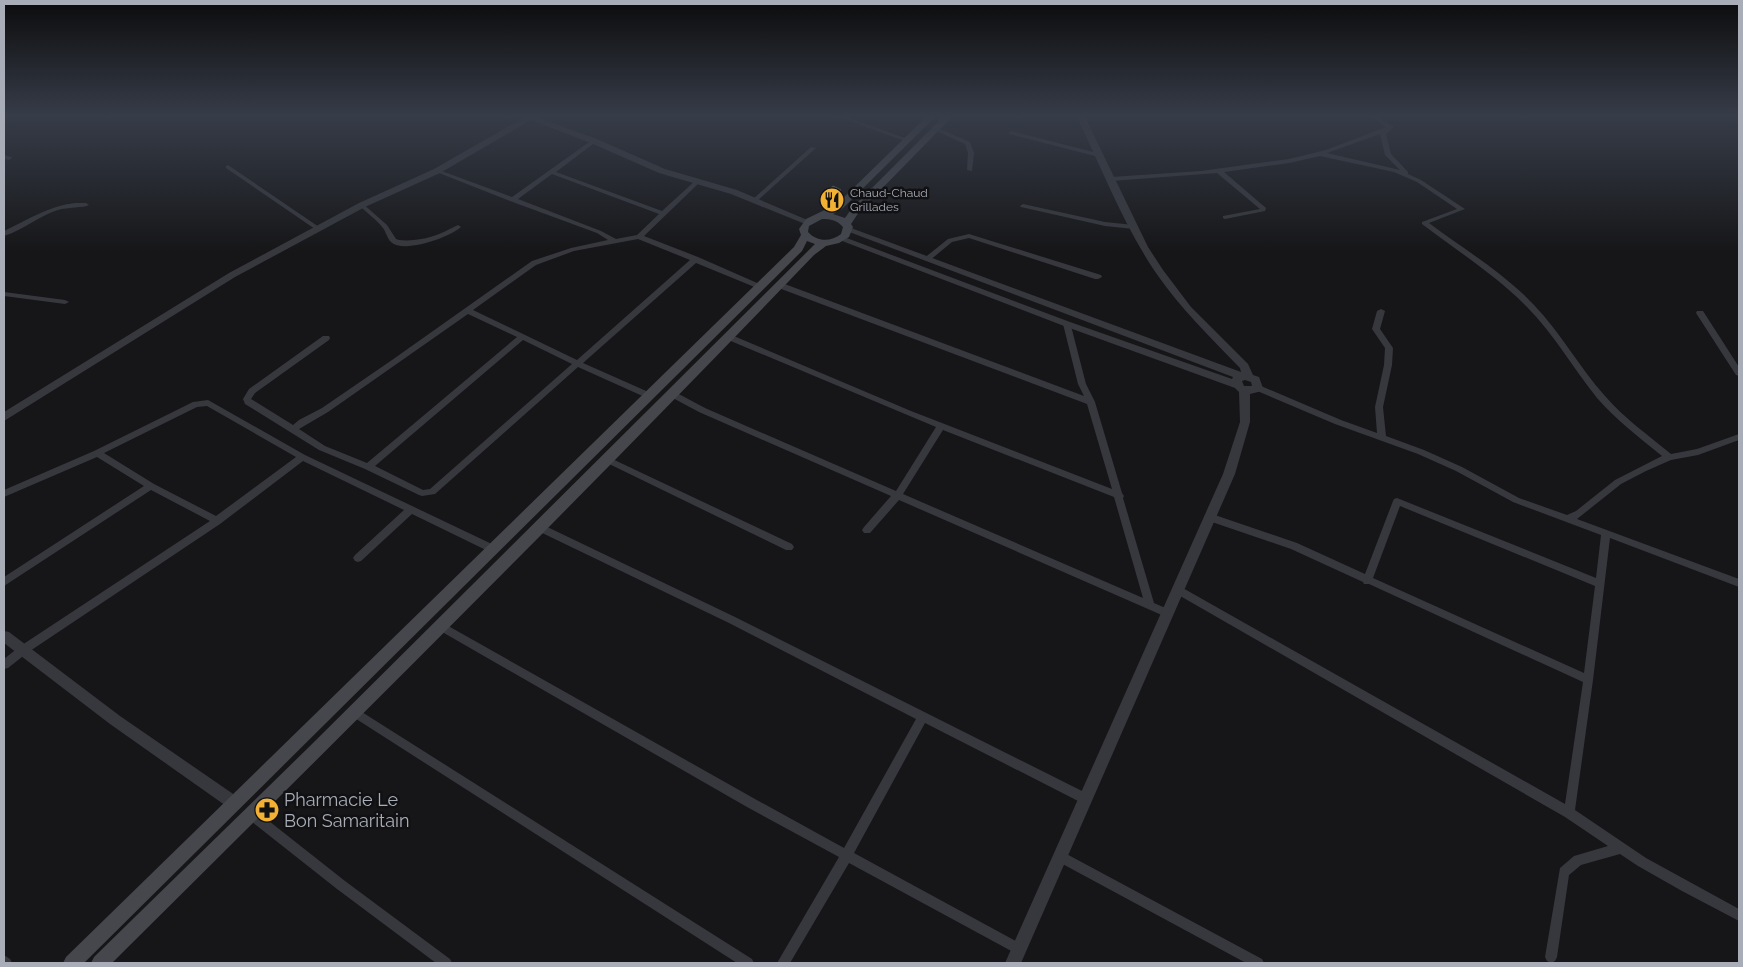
<svg xmlns="http://www.w3.org/2000/svg" width="1743" height="967" font-family="Raleway,sans-serif">
	<style>
		.lines { fill: none; stroke-linecap: round; stroke-linejoin: round }
		.minor { fill: #37383d; fill-rule: evenodd }
		.tertiary { fill: #37383d; fill-rule: evenodd }
		.secondary { fill: #45474d; fill-rule: evenodd }
		.wall { fill: #47494d }
		.shaded-wall { fill: #2f3033 }
		.building { fill: #525359; stroke: #5f6168 }
		.labels { text-anchor: middle; stroke-width: 5; stroke-linejoin: round; paint-order: stroke }
		.far-poi-label { font-size: 12px; fill: #a8adb8; stroke: #111113; text-anchor: start }
		.near-poi-label { font-size: 18px; fill: #a8adb8; stroke: #111113; text-anchor: start }
	</style>
	<rect width="100%" height="100%" fill="#161618"/>
	<g class="lines">
		<path class="minor" d="M106,117h6l-4,3 -2,-1z
			M838,117h9l63,23 -5,1z
			M1371,117h7l16,10 -8,7 5,20 17,18v2l13,6 44,29 -36,14c36,27 75,50 105,82 27,28 45,62 71,91 19,22 43,39 66,58l26,-5 42,-15v6l-41,15 -27,5 -25,11 -25,13 -44,35 162,60v8l-129,-49 -17,142 -18,130 71,48 93,51v12l-57,-30 -44,-25 -18,-12 -39,11 -12,10 -12,82 -2,4 -4,2 -4,-2 -2,-4 15,-89 14,-12 34,-10 -43,-29 -390,-224 -2,-3 2,-3 3,-1 3,1 384,217 18,-122 -214,-98h-5l-1,-2 -72,-33 -85,-29 -2,-3 2,-3 3,-1 88,30 68,31 28,-73 1,-2 3,-1 199,80 5,-43 -88,-33 -57,-31 -38,-17 -83,-30 -80,-34 -1,-2 1,-2h6l80,34 36,13 -2,-26 9,-42 1,-17 -13,-19 5,-18 4,-2 4,2 -5,18 13,19 -1,17 -9,42 3,29 38,14 38,17 57,31 48,17 9,-4 39,-31 47,-24c-22,-18 -46,-36 -65,-58 -24,-30 -43,-64 -70,-91 -31,-32 -70,-56 -105,-83v-2l35,-13 -40,-27 -23,-10 -74,-16 -31,7 -65,9 42,36 -1,3 -40,8 -2,-1v-2l37,-7 -43,-36 -106,8 -3,-2 3,-2 90,-6 88,-12 37,-9 60,-23zM1380,134l5,21 15,15 -73,-17zM1400,506l195,80 -11,87 -211,-95z
			M934,128h4l32,14 4,11 -2,18 -5,-1 1,-17 -3,-9 -31,-14z
			M1011,131l90,23 1,1 -3,2 -90,-23v-2z
			M592,140l5,1 -41,31 106,39 34,-31h4v2l-56,54 54,21 66,29 -1,2h-6l-61,-25 -113,100 70,31 1,2 -1,2h-6l-69,-31 -143,127 -13,2 -3,-1 -54,-26 -46,-19 -74,-46 -2,-5 6,-10 74,-53h6l1,2 -1,2 -74,53 -4,6 42,26 6,-5 23,-12 70,-48 140,-99 39,-13 37,-8 -11,-7 -87,-32 -76,-30 5,-1 73,27zM552,174l107,40 -22,21 -21,4 -15,-8 -83,-32zM638,239l52,21 -113,100 -104,-50 63,-45 38,-14zM468,314l49,23 -150,126 -42,-17 -26,-17 29,-17zM523,340l49,24 -142,125 -7,1 -48,-24z
			M811,147l5,1 -59,53h-4v-2z
			M4,155l7,2 1,1 -3,2 -5,-1z
			M228,165l91,62v2h-4l-89,-61v-2z
			M75,203h11l3,2c-5,3 -22,2 -31,5 -19,6 -35,20 -54,26v-5c23,-11 45,-25 71,-28z
			M362,203l25,22 9,14 3,1c21,2 38,-4 57,-14l2,-1 3,2c-11,10 -57,27 -70,15 -4,-4 -5,-10 -8,-14 -6,-8 -16,-15 -23,-22v-2z
			M1023,204l82,18 29,3 3,2 -3,2 -29,-3 -84,-19 -1,-1z
			M969,234l132,41 1,2 -4,2h-3l-126,-41 -17,4 -23,19h-2l-4,-2 25,-20z
			M776,283h6l302,113 -6,-12 -15,-60 1,-2h6l16,62 9,18 27,91 2,3 -1,2 31,105 16,7 2,3 -2,3 -3,1 -3,-1 -265,-116 -29,33h-6l-2,-3 2,-3 27,-31 -192,-84 -30,-16 -1,-2 1,-2h6l30,16 191,83 40,-64 -210,-88 -1,-2 4,-3 182,77 201,78 -25,-85 -311,-117zM943,430l171,67 29,101 -240,-104z
			M4,292l61,8 4,2 -4,2 -61,-8z
			M1697,311h6l36,56v9l-3,-1 -40,-62z
			M208,400l97,55 191,91 2,3 -2,3 -3,1 -3,-1 -78,-38 -51,47 -3,1 -3,-1 -2,-3 2,-3 49,-45 -101,-49 -83,63 -193,129 -19,15 -4,1v-10l15,-12 191,-126 -59,-31 -147,96v-9l140,-91 -47,-29 -93,40v-7l90,-39 99,-49zM207,406l89,51 -80,59 -62,-32 -50,-31 93,-46z
			M606,456l186,88 2,3 -2,3h-6l-183,-89 -1,-2 1,-2z
			M539,523l196,94 355,178 2,4 -2,4 -4,1 -4,-1 -157,-80 -71,130 169,92 2,4 -2,4 -4,2 -4,-2 -166,-90 -59,100h-13l62,-106 -92,-50 -310,-178 -2,-3 2,-3 3,-1 3,1 312,176 89,49 72,-129 -187,-96 -193,-93 -2,-3 2,-3z
			M354,707l398,252 2,4h-17l-387,-248 -1,-3 1,-3z
			M251,808l4,2 90,71 105,78 2,4h-16l-99,-74 -90,-71 -2,-4 2,-4z
			M1061,851l201,108 2,4h-18l-189,-102 -2,-4 2,-4z
			M4,955l6,4 2,4h-8z"/>
		<path class="tertiary" d="M525,117h11l61,22 68,30 72,21 75,32 -4,3 -3,-1 -74,-30 -72,-21 -68,-30 -60,-23 -91,53 -75,34 -130,70 -231,144v-9l225,-139 130,-70 75,-34z
			M1077,117h8l63,130 15,23 28,37 57,57 5,11 6,2 4,11 -1,3 -12,3v28l-15,52 -214,489h-16l218,-489 17,-52 -1,-30 -4,-4 -171,-62 -227,-87 1,-2h6l226,85 162,57 1,-2 -389,-147 4,-3 3,1 390,144 -1,-4c-30,-31 -60,-60 -84,-95 -31,-45 -55,-106 -79,-156zM1245,380l6,2 1,4h-8l-2,-5z
			M4,631l5,1 111,84 119,82 2,5 -2,5 -5,2 -5,-2 -119,-84 -106,-81z"/>
		<path class="secondary" d="M926,117h9l-92,91 -10,6 12,4 7,-10 91,-91h9l-93,95 -8,12 2,3 -4,10 -10,6 -13,3 -12,9c-230,240 -466,474 -702,708h-21l3,-6 216,-211 505,-502 -8,-3 -5,10 -718,712h-21l3,-6 728,-710 7,-12 -2,-6 7,-10 31,-15zM822,219c9,0 15,1 21,8l-2,7c-10,8 -24,8 -33,-2l1,-6z"/>
	</g>
	<path class="wall" d="M822,195l19,2 -12,9 -7,-3z"/>
	<path class="shaded-wall" d="M841,190v7l-12,9v-8z"/>
	<path class="building" d="M833,186l8,4 -12,8 -7,-3z"/>
	<linearGradient id="sky" x2="0" y2="1"><stop stop-color="#0c0c0d"/><stop offset="0.46" stop-color="#363c48"/><stop offset="1" stop-color="#363c48" stop-opacity="0"/></linearGradient>
	<rect width="1743" height="252" fill="url(#sky)"/>
	<defs>
		<symbol id="restaurant-disc" viewBox="-11 -11 22 22"><circle r="9.5" fill="#f2b134" stroke="#111113"/><path d="M-5-6h1v4h1v-4h1v4h1v-4h1v5L-1.5 .5V6h-2V.5L-5-1ZM5-6V6H3V1.5H1.5Q1.5-4 5-6Z" fill="#111"/></symbol>
		<symbol id="pharmacy-disc" viewBox="-11 -11 22 22"><circle r="9.5" fill="#f2b134" stroke="#111113"/><path d="M-2-6h4v4h4v4h-4v4h-4v-4h-4v-4h4Z" fill="#111"/></symbol>
	</defs>
	<g fill-rule="evenodd">
		<use href="#restaurant-disc" x="818" y="186" width="28" height="28"/>
		<use href="#pharmacy-disc" x="253" y="796" width="28" height="28"/>
	</g>
	<g class="labels">
		<g class="far-poi-label">
			<text x="850" y="197">Chaud-Chaud<tspan x="850" dy="14">Grillades</tspan></text>
		</g>
		<g class="near-poi-label">
			<text x="284" y="806">Pharmacie Le<tspan x="284" dy="21">Bon Samaritain</tspan></text>
		</g>
	</g>
	<rect width="1743" height="967" fill="none" stroke="#a8adb8" stroke-width="10"/>
</svg>
